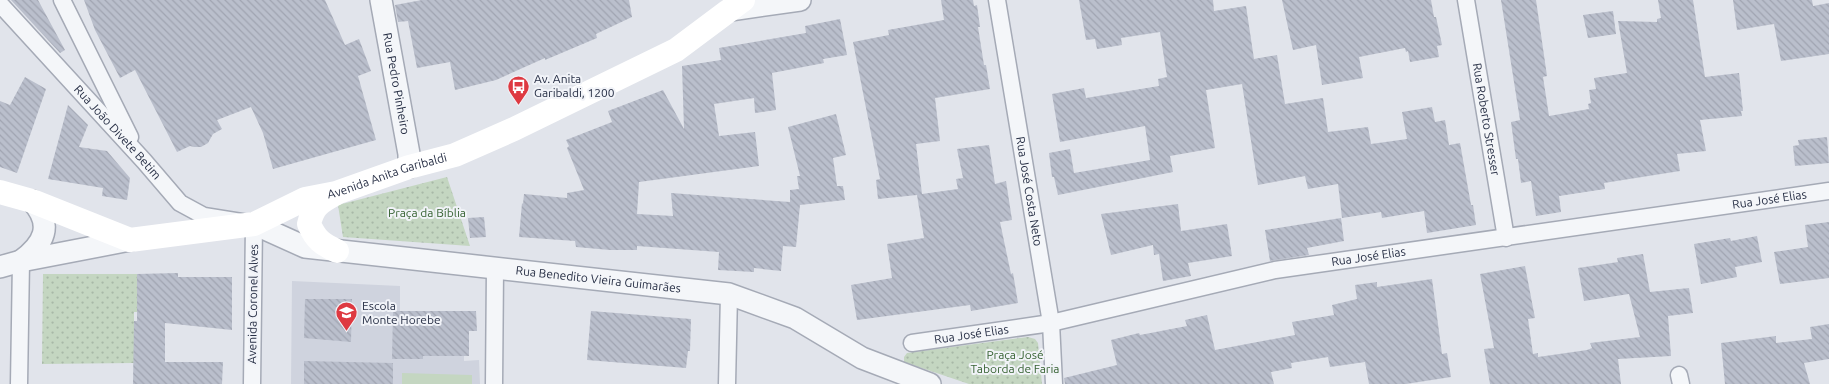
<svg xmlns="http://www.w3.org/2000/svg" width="1829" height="384" font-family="Ubuntu,sans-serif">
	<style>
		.built { fill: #cfd3de }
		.grass { fill: url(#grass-dots) }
		.pitch { fill: #c4d6c1 }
		.building { fill: url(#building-back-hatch) }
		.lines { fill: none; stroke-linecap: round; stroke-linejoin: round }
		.minor-casing { stroke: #a5aab6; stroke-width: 19 }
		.tertiary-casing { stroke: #a5aab6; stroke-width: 24 }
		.minor { stroke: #f4f6f9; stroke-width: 16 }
		.tertiary { stroke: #f4f6f9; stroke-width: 21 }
		.secondary { stroke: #fff; stroke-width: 24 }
		.labels { text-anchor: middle; stroke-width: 4; stroke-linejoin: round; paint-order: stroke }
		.poi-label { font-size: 12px; fill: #272f45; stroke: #f1f3f8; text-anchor: start }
		.street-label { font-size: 12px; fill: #272f45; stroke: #f1f3f8 }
		.park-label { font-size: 12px; fill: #376333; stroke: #f1f3f8 }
	</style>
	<defs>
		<pattern id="grass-dots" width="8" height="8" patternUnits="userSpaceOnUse" patternTransform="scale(1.25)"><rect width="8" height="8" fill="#c4d6c1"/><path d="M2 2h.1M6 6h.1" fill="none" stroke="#a8b8a7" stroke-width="1.8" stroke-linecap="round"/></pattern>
		<pattern id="building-back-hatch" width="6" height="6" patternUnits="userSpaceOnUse" patternTransform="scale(1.25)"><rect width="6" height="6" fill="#babfcc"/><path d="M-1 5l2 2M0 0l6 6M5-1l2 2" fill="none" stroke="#a0a4b1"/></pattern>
	</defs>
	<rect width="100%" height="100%" fill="#e1e4eb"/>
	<path class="built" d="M292,281l108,5v68l64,2v5l15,-1 1,24h-189z"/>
	<path class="grass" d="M447,177l23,69 -127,-9 -5,-32z
		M43,274h94v38h-3v51l-92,1z
		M1028,337l7,2 3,4 4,41h-73l-65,-22v-5l3,-4z"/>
	<path class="pitch" d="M402,373l70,2v9h-70z"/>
	<path class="building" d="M11,0h27l27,50 -5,3z
		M84,0h241l20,45 14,-6 12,32 -13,5 18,64 -103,29 -10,-36 -12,-26 -34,13 5,9 -9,5 -5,9 -7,4h-7l-4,-1 -13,6 -42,-82 -15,8 -25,-48z
		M422,0h207l3,17 -36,17 1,4 -52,22v-2l-49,22 -41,10 -5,-28 -33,6 -9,-47 -10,1 -3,-17z
		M941,0h32l1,6 3,-1 3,22h-2l6,38h2l4,24 -55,9 5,43 -24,3 6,50 36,-5 -2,-10 7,-1 -6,-29 32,-4 6,39 11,-3 6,39 -12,2 11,52 2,-1 5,30 -47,8 -1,-6 -113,15 -6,-35 41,-7 -5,-34 37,-6 -7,-43 -39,4 -2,-19 4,-1 -27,-137 36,-7 -1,-5 56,-10z
		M1079,0h134l1,11 32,-5 8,53 23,-4 8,49 38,-6 5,34 40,-5 3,17 36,-5 -5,-27 30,-5 3,15 10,-2 4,25 11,-2 11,62h2l3,20 -49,8 -3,-22 -42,7 -1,-6 -39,6 -4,-34 -30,5 -3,-13 -47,9 -16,-101 -36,6 9,58 -45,8 3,16 -115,23 -4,-18h-2l-3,-24 21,-4 4,24 76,-13 -5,-34 -85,16 -8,-48 32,-6 2,10 73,-12 -1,-7 9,-2 -7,-45 -39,6 1,7 -25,4 -2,-10 -9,1z
		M1282,0h149l3,17h2l6,28 -5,1 2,11 -29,5 -2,-11 -2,1 -1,-4 -46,9 4,21 -41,7 -6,-40 -23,5z
		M1501,0h35l11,76 -4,1 6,39 40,-7 -1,-5 3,-1 -2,-13 7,-1 -2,-11 33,-5 -9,-52 39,1v-3l4,-1 -3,-18h35l12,77 34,-4 4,38h-2l1,5 -42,4 6,31 -29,3 3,17 -76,12 1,6 -46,7 2,16 -25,4 -5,-35 -10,2 -3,-24h-2l-5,-37 9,-2z
		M1733,0h79l1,6 16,-3v51l-48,7 -7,-37 -37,6z
		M1613,11l3,23 -28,4 -5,-23z
		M840,19l7,36 -24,4 1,4 -52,10 4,37 -21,3 -1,-15 -40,6 5,32 36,-4 4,34 -120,16 -2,32 36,2 -2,-23 119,9v-12l9,-1 -2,-13h3l-12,-49 48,-13 10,41 -13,3 4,28h6l2,14 -45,5 -4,42 -13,-1 -2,25 -27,-3v4l-36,-2 1,-18 -82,-6v4h-27l-34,-3 -1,-6 -56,-4 3,-34 1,1 1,-10 43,4v-5l17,-3 -17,-42 2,-2 -3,-6 46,-18 -4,-11 55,-21 21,39 -2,-63 39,-6 -2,-12 87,-15 -1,-7z
		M25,77l21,12 -29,84 -17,-6v-66l10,4z
		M68,105l20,20 -9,22 28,4 23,27 -3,22 -25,-4 1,-8 -55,-9z
		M1827,137l2,26 -34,3 -2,-20 6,-1 -1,-5z
		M1178,204l3,27 46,-7 5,32 -44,7 3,13 -28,5 -4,-27 -5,1 -1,-10 -42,10 -10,-41z
		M484,217l2,20 -16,1 -2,-20z
		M1341,218l3,23 -37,7 2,7 -39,6 -5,-31z
		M1829,222v56l-49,6 -6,-32 34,-5 -3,-22z
		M1757,236l5,26 -27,5 2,10 -36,7 -7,-40 36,-6 1,3z
		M1643,254l7,38 39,-4 4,25 -25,3 3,40 -53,3 3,25h-131l-6,-35 10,-1 -14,-74 45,-8 10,52 -7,1 5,35 5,-1v4l49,-7 5,-2 -2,-5 50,-6 -11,-43 -45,7 -6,-33 40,-6 -1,-4z
		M178,273v4h54v53l-67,-7v39h58l-1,22h-89l1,-63h3v-47z
		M1432,279l10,75 5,-1 4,24 -45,7h-37l-4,-22 -35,5 -2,-10 -37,6 1,5 -21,4 3,12h-209l-1,-6 53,-13 -6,-25 28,-7 1,2 47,-9 -2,-6 22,-5 8,35 80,-15 -3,-13 42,-7 -2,-10 25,-6 -2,-14 22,-3v5z
		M305,299h47l-1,43 -47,-4z
		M393,311h83l1,20h-8v25h-46v3h-31z
		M591,311l100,8 -1,32h-2l-2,17 -99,-8z
		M1829,324v35l-25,4 6,21h-85l-4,-41 55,-7v7l36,-4 -2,-12z
		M304,361l89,2v21h-89z"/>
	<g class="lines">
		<defs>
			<g id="minor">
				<path d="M62,0l68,137"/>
				<path id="s1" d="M997,0l54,323 3,61"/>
				<path id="s2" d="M1466,0l40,238"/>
				<path id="s3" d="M0,4l144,157 36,42 24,13 50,8 -2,160"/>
				<path id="s4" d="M912,343l139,-20 224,-53 554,-79"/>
				<path d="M1679,375l2,9"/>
				<path d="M19,384l2,-123"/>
				<path d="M494,384l1,-115"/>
				<path d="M727,384l2,-90"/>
			</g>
			<g id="tertiary">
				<path id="s5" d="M381,0l28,154v13"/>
				<path d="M730,10l70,-10"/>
				<path id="s6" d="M254,224l51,23 424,47 66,24 67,40 68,26"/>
				<path d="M21,261c23,-17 33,-36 11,-60"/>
				<path d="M0,267l21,-6 109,-21"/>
			</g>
		</defs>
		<use href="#minor" class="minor-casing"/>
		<use href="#tertiary" class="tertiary-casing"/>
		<use href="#minor" class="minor"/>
		<use href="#tertiary" class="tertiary"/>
		<g class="secondary">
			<path id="s7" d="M0,192l32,9 98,39 124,-16 51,-25 31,-6 73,-26 46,-12 59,-26 162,-79 67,-50"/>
			<path d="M335,194c-16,9 -22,12 -26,30 7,16 13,20 28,27"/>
		</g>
	</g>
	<defs>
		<symbol id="bus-pin" viewBox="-11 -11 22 30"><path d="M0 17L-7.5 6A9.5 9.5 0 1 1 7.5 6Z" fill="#de3941" stroke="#f1f3f8"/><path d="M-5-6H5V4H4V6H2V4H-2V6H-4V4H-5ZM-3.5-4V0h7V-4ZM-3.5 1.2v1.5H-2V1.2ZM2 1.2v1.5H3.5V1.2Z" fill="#fff"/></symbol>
		<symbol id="school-pin" viewBox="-11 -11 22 30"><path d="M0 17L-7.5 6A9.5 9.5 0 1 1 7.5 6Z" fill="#de3941" stroke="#f1f3f8"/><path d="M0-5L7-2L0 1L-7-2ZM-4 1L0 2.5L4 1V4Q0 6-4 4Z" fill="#fff"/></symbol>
	</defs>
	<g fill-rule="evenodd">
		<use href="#bus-pin" x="506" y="74" width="25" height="34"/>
		<use href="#school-pin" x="334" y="300" width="25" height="34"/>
	</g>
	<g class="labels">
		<g class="poi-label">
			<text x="534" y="83">Av. Anita<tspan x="534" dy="14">Garibaldi, 1200</tspan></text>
			<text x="362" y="310">Escola<tspan x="362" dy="14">Monte Horebe</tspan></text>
		</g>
		<g class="street-label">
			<text dy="4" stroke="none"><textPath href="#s5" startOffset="85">Rua Pedro Pinheiro</textPath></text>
			<text dy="4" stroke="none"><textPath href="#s2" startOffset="121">Rua Roberto Stresser</textPath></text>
			<text dy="4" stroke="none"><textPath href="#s3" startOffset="174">Rua João Divete Betim</textPath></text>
			<text dy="4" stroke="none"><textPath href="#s7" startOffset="406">Avenida Anita Garibaldi</textPath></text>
			<text dy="4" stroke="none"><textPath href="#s1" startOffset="194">Rua José Costa Neto</textPath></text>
			<text dy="4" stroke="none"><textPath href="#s4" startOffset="870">Rua José Elias</textPath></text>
			<text dy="4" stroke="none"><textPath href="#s4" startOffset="465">Rua José Elias</textPath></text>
			<text dy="4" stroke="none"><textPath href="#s6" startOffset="351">Rua Benedito Vieira Guimarães</textPath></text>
			<text transform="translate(253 304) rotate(-89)" y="4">Avenida Coronel Alves</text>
			<text dy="4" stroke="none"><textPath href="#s4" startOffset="60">Rua José Elias</textPath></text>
		</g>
		<g class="park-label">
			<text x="427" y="217">Praça da Bíblia</text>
			<text x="1015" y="359">Praça José<tspan x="1015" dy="14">Taborda de Faria</tspan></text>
		</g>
	</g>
</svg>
